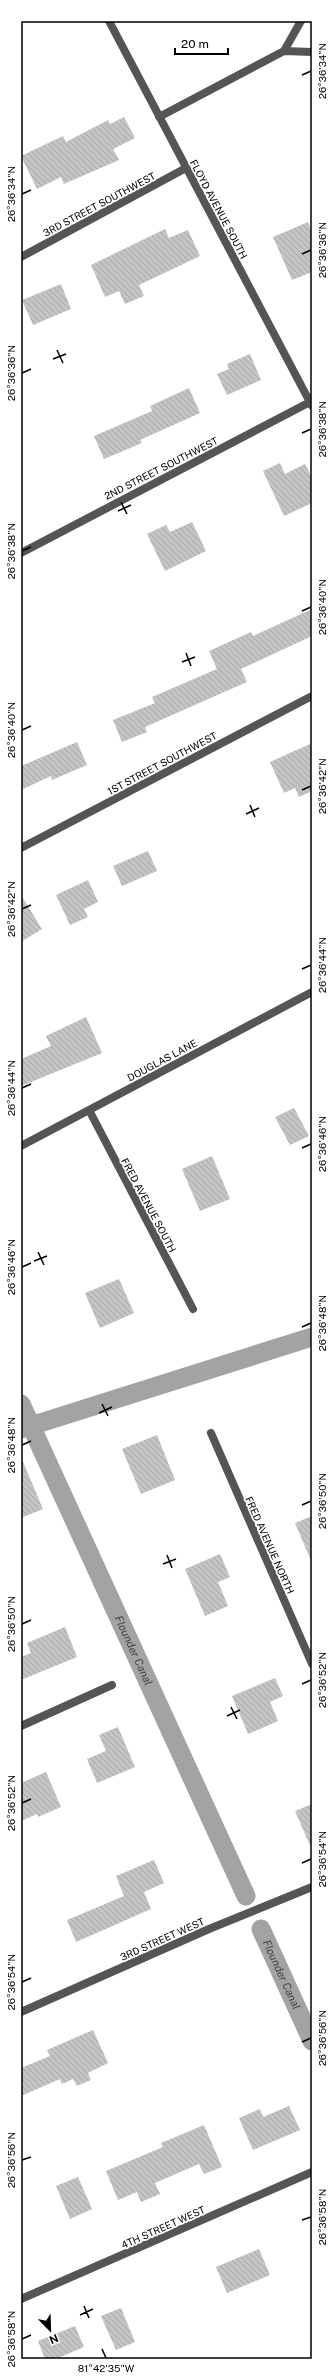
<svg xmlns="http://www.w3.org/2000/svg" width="333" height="2380" font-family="'Public Sans',sans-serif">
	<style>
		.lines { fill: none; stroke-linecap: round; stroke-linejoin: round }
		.canal { stroke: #a3a3a3; stroke-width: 19 }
		.building { fill: url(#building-back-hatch) }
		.street { stroke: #555; stroke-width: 8 }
		.ticks { fill: none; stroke: #000; stroke-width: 1.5 }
		.labels { text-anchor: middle; stroke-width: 3.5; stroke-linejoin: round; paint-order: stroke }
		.street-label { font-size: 10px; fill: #000; stroke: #fff }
		.water-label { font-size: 11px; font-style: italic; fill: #444; stroke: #fff }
		.neatline { fill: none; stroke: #000; stroke-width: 1.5 }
		.ticks-label { font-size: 10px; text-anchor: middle; fill: #000 }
	</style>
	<defs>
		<pattern id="building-back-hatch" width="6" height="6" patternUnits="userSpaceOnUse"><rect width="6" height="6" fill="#c4c4c4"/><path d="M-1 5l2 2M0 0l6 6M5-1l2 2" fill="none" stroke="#a7a7a7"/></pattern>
	</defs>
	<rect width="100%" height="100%" fill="#fff"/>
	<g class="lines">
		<g class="canal">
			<path id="s1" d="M21,1404l225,492"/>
			<path d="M21,1429l291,-92"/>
			<path id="s2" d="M261,1929l51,112"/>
		</g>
	</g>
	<path class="building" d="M124,117l11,21 -22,11 6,11 -55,24 -3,-7 -24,12 -16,-33 42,-20 3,6 42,-22 2,4z
		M308,222l4,10v40l-20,8 -19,-43z
		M165,229l4,9 19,-8 12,26 -61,29 5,11 -19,8 -6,-13 -14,6 -14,-32z
		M61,284l10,25 -38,16 -11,-25z
		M250,354l11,26 -34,15 -10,-21 12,-5 -2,-5z
		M189,388l11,25 -60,27 2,3 -38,16 -10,-23 58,-25 -2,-5z
		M280,463l5,11 20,-10 7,14v25l-28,13 -21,-45z
		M192,522l14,29 -41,20 -18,-37 19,-9 4,7z
		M312,609v27l-71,33 6,13 -102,45 2,5 -25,10 -9,-22 42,-17 -3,-6 65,-28 -8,-18 42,-19 2,4z
		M77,742l10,23 -35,15 -1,-4 -30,14v-24z
		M312,743v48l-13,6 -4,-9 -11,5 -14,-31z
		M148,851l9,20 -35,15 -9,-20z
		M88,880l10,22 -14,7 4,8 -18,8 -14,-30z
		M21,895l21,34 -21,13z
		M86,1017l16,36 -81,33v-27l30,-13 -5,-10z
		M294,1108l15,28 -19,9 -15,-28z
		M212,1156l18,43 -30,12 -18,-42z
		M119,1279l15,34 -34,15 -15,-35z
		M157,1435l18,45 -34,14 -19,-45z
		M21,1457l22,52 -22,9z
		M312,1516v47l-17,-40z
		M220,1554l10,23 -12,5 10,24 -23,10 -20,-47z
		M65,1627l12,30 -56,23v-23l10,-4 -4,-10z
		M275,1678l8,18 -13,6 8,19 -30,13 -16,-38z
		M118,1727l17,40 -38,16 -10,-24 19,-8 -7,-16z
		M46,1772l15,35 -23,10 -1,-3 -16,7v-38z
		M312,1804v46l-17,-39z
		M154,1860l10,23 -20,9 7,17 -75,33 -9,-22 57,-24 -8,-20z
		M93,2030l15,33 -20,10 3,7 -14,6 -4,-7 -11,5 -2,-5 -39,17v-28l29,-12 -3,-6z
		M289,2106l11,24 -47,20 -14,-32 21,-9 3,8z
		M204,2125l18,42 -18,7 -5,-10 -44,19 5,11 -19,8 -4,-10 -19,8 -12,-29 57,-24 -2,-4z
		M78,2177l14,32 -22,10 -14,-33z
		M259,2249l11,26 -43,18 -11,-26z
		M121,2308l14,34 -19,8 -15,-34z
		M75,2326l9,21 -28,12h-11l-7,-18z"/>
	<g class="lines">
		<path class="street" d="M109,21l203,385
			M284,51l17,-30
			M159,117l125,-66 28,1
			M21,257l165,-89
			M21,553l289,-151
			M21,848l291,-152
			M89,1110l104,199
			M21,1146l291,-154
			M211,1433l101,231
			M21,1726l91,-41
			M21,2012l188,-83 103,-42
			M21,2299l291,-127"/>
	</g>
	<path class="ticks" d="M302,75l9,-4M22,194l9,-4M302,254l9,-4M57,350l6,13M53,359l13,-5M22,373l9,-4M302,433l9,-4M121,502l6,12M118,511l13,-6M22,551l9,-4M302,611l9,-4M186,653l5,13M182,662l13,-5M22,730l9,-4M302,790l9,-4M250,805l5,12M246,814l13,-6M22,909l9,-4M302,969l9,-4M22,1088l9,-4M302,1148l9,-4M38,1252l6,13M34,1261l13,-5M22,1267l9,-4M302,1327l9,-4M102,1404l6,12M99,1413l13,-6M22,1445l9,-4M302,1505l9,-4M167,1555l5,13M163,1564l13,-5M22,1624l9,-4M302,1684l9,-4M231,1707l6,12M227,1716l13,-6M22,1803l9,-4M302,1863l9,-4M22,1982l9,-4M302,2042l9,-4M22,2160l9,-3M302,2220l9,-3M84,2306l5,12M80,2315l13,-6M22,2339l9,-4M102,2349l4,9"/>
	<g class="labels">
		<g class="street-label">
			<text transform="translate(99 204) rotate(-28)" y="4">3RD STREET SOUTHWEST</text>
			<text transform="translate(219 209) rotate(62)" y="4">FLOYD AVENUE SOUTH</text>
			<text transform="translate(161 468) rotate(-27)" y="4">2ND STREET SOUTHWEST</text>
			<text transform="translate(162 763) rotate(-28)" y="4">1ST STREET SOUTHWEST</text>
			<text transform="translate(162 1060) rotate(-28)" y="4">DOUGLAS LANE</text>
			<text transform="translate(149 1205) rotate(62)" y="4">FRED AVENUE SOUTH</text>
			<text transform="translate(270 1545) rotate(66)" y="4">FRED AVENUE NORTH</text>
			<text transform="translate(162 1939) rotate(-24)" y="4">3RD STREET WEST</text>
			<text transform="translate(163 2227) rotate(-24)" y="4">4TH STREET WEST</text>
		</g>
		<g class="water-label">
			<text dy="4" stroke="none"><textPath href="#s1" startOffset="271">Flounder Canal</textPath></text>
			<text dy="4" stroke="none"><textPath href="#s2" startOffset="50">Flounder Canal</textPath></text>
		</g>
	</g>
	<rect width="333" height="2380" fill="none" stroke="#ffffff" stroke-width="44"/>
	<g transform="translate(50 2330) rotate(157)" stroke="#ffffff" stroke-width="3" paint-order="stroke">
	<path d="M0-3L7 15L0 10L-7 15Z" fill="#000000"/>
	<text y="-6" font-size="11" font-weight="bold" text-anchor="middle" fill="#000000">N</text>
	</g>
	<path d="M175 48v6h53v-6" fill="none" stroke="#000000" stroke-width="2"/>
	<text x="181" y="48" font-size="12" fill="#000000" stroke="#ffffff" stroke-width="3" paint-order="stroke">20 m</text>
	<rect x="22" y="22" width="289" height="2336" class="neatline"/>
	<g class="ticks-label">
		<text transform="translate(322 71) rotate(-90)" y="4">26°36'34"N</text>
		<text transform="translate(11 194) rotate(-90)" y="4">26°36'34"N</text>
		<text transform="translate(322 250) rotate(-90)" y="4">26°36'36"N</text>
		<text transform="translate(11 373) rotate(-90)" y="4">26°36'36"N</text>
		<text transform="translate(322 429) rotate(-90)" y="4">26°36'38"N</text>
		<text transform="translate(11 551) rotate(-90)" y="4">26°36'38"N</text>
		<text transform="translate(322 607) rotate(-90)" y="4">26°36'40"N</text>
		<text transform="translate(11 730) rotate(-90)" y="4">26°36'40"N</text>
		<text transform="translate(322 786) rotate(-90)" y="4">26°36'42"N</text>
		<text transform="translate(11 909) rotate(-90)" y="4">26°36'42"N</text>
		<text transform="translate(322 965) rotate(-90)" y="4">26°36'44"N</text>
		<text transform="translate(11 1088) rotate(-90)" y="4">26°36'44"N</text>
		<text transform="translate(322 1144) rotate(-90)" y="4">26°36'46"N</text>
		<text transform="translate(11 1267) rotate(-90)" y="4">26°36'46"N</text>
		<text transform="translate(322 1323) rotate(-90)" y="4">26°36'48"N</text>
		<text transform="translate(11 1445) rotate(-90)" y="4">26°36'48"N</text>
		<text transform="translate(322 1501) rotate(-90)" y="4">26°36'50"N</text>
		<text transform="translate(11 1624) rotate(-90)" y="4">26°36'50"N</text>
		<text transform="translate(322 1680) rotate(-90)" y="4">26°36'52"N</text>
		<text transform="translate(11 1803) rotate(-90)" y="4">26°36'52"N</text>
		<text transform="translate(322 1859) rotate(-90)" y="4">26°36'54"N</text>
		<text transform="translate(11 1982) rotate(-90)" y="4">26°36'54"N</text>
		<text transform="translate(322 2038) rotate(-90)" y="4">26°36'56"N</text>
		<text transform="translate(11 2160) rotate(-90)" y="4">26°36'56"N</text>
		<text transform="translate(322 2217) rotate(-90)" y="4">26°36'58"N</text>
		<text transform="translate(11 2339) rotate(-90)" y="4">26°36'58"N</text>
		<text x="106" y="2372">81°42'35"W</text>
	</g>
</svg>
